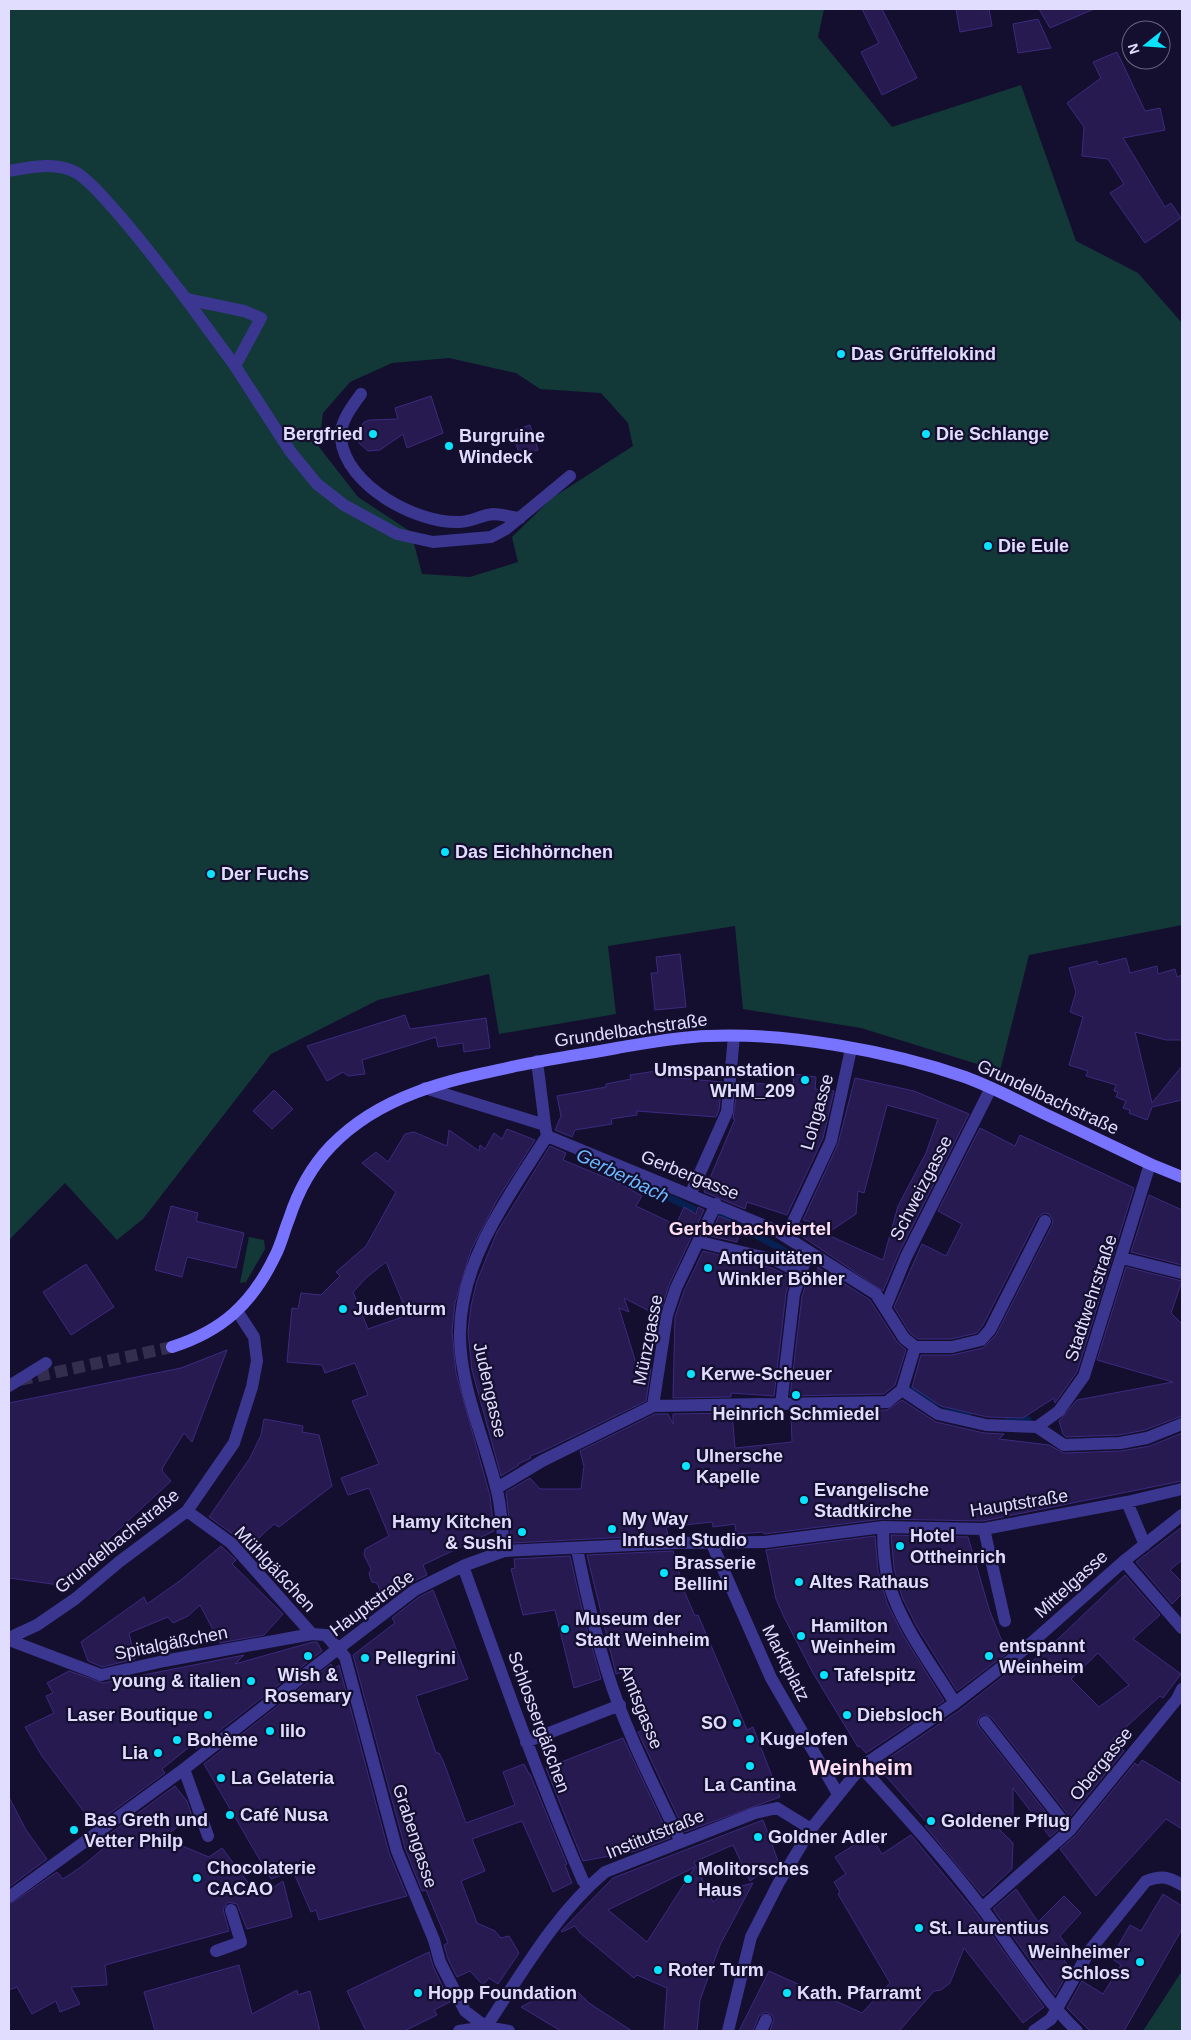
<svg xmlns="http://www.w3.org/2000/svg" width="1191" height="2040" font-family="Helvetica,sans-serif">
	<style>
		.green { fill: #123938; fill-rule: evenodd }
		.lines { fill: none; stroke-linecap: round; stroke-linejoin: round }
		.stream { stroke: #062051; stroke-width: 7 }
		.building { fill: #261a51; stroke: #3c2a7f; fill-rule: evenodd }
		.secondary-tunnel { stroke: #342e4e; stroke-width: 12; stroke-dasharray: 12 6; stroke-linecap: butt }
		.service { stroke: #3b3791; stroke-width: 12 }
		.pedestrian { stroke: #3b3791; stroke-width: 12 }
		.minor { stroke: #3b3791; stroke-width: 12 }
		.secondary { stroke: #7974ff; stroke-width: 12 }
		.poi-dot { fill: #09e3ff; stroke: #150f2f; stroke-width: 2 }
		.labels { text-anchor: middle; stroke-width: 4.5; stroke-linejoin: round; paint-order: stroke }
		.poi-label { font-size: 18px; font-weight: bold; fill: #e1ddff; stroke: #150f2f; text-anchor: start }
		.street-label { font-size: 18px; fill: #e1ddff; stroke: #150f2f }
		.water-label { font-size: 19px; font-style: italic; fill: #6bb9ff; stroke: #150f2f }
		.neighbourhood-label { font-size: 19px; font-weight: bold; fill: #ffdff3; stroke: #150f2f }
		.district-label { font-size: 22px; font-weight: bold; fill: #ffdff3; stroke: #150f2f }
	</style>
	<rect width="100%" height="100%" fill="#150f2f"/>
	<path class="green" d="M9,9h815l-6,28 74,90 129,-42 55,156 62,32 44,50v602l-153,30 -29,116 -139,-43 -118,-19 -8,-83 -127,20 8,68 -117,20 -10,-60 -111,26 -107,54 -128,165 -26,21 -52,-57 -56,57zM449,358l67,15 24,16 61,4 27,30 5,23 -81,52 -40,39 6,25 -48,15 -48,-3 -11,-42 -53,-35 -39,-50 4,-34 27,-31 42,-19z
		M249,1237l15,3 1,9 -19,33 -6,1z
		M1182,1971v60h-39z"/>
	<g class="lines">
		<path class="stream" d="M603,1166l90,43
			M721,1216l73,40
			M911,1390l57,25
			M1008,1420h20"/>
	</g>
	<path class="building" d="M862,9h20l35,69 -35,17 -21,-43 18,-9z
		M956,9h33l3,17 -32,6z
		M1039,9h55l-44,19z
		M1038,19l13,29 -33,5 -5,-29z
		M1117,52l28,59 15,-3 5,22 -42,8 42,69 6,-4 10,15 -36,25 -35,-50 14,-9 -16,-25 -26,-3 2,-29 -17,-24 34,-25 -8,-16z
		M431,396l12,37 -36,15 -4,-14 -23,16 -12,1 -9,-8 -1,-11 6,-10 6,-2 28,-1 -3,-11z
		M530,425l8,25 -18,6 -8,-25z
		M680,954l6,53 -31,3 -4,-37h7l-2,-16z
		M1126,958l4,15 27,-7 1,8 17,-5 2,8 5,-2v65h-16l-31,-8 17,71 30,-37v34l-30,7 -5,13 -18,-7 1,-3 -7,-2 3,-7 -10,-4 2,-5 -4,-1 2,-6 -30,-9 2,-5 -19,-6 14,-48 -13,-5 6,-20 -7,-24 28,-7 1,4z
		M405,1015l5,14 76,-11 4,30 -26,4 -1,-9 -25,4 -2,-10 -74,23 3,14 -17,2 -5,-4 -16,9 -20,-35z
		M656,1071l1,5 65,6 -3,28 -3,7 -79,-6v4l-26,4 1,5 -37,6 -3,7 -17,-7 6,-14 -4,-20 49,-9v-3l25,-5 -1,-4z
		M794,1074l22,3 -1,12 19,2 -11,47 -36,77 -40,-13 -2,7 -41,-17 31,-73h-2l5,-37 55,4z
		M855,1078l59,13 55,23 -70,139 -16,38 -86,-58 4,-10 8,4 2,-5 -8,-2 35,-76zM887,1105l51,14 -12,34 -28,53 -15,54 -57,-26 30,-20 2,-23 6,2z
		M274,1090l19,19 -21,20 -19,-18z
		M980,1128l35,18 5,-11 114,53 -57,184 -22,31 -1,-5 -31,20 -36,-1 -46,-11 -29,-19 9,-32h31l31,-7 13,-13 56,-110 1,-5 -4,-6 -5,-1 -6,4 -55,108 -6,8 -26,6h-33l-8,-6 -16,-26 28,-63 24,12 16,-32 -24,-13z
		M507,1129l28,11 -38,60 -26,50 -16,53 -3,28 4,42 34,123 4,35 -71,34 4,10 -17,8 -25,19 -8,-19 -5,-1 -3,-8 2,-5 -7,-14 1,-6 24,-13 -20,-48 -21,7 -7,-17 38,-14 -27,-63 16,-6 -13,-32 -30,10 -3,-8 -35,-3 5,-54 6,1 3,-16 20,2 19,-19 -4,-4 30,-26 30,-54 -34,-29 14,-11 12,10 17,-28 9,-2 33,14 2,-16 30,21 1,-6 5,4 9,-16 8,6zM386,1262l22,53 -40,14 -15,-37 14,-15z
		M550,1146l16,7 -3,7 58,24 21,12 -6,10 40,19 8,-18 12,7 2,-7 6,3 -35,75 -10,31 -35,-18 5,14 -10,-4 17,55 13,1 2,4 -5,33 -105,51 -11,4 1,2 -13,6 1,1 -18,11 -29,-106 -4,-38 3,-26 6,-25 20,-49z
		M1149,1195l33,15v55l-51,-13z
		M171,1206l27,7 -2,8 48,12 -8,35 -49,-11 -5,20 -27,-7z
		M719,1216l22,9 -4,17 -27,-6z
		M703,1251l69,17 19,9 -5,16 -12,103 -43,-3v4l-58,1 2,-81 9,-26z
		M86,1264l28,43 -43,28 -28,-43z
		M818,1267l52,33 27,42 9,8 -11,35 -11,9 -94,2 12,-100 4,-12 7,3z
		M1126,1267l56,14 -11,32 11,11v92l-37,14 -26,5 -53,2 -3,-3 -4,-13 18,-21 96,-18 -76,-22z
		M227,1350l-35,92 -8,-9 -21,34 -1,4 9,10 -112,104 -50,-7v-175l172,-35z
		M902,1400l34,22 48,11 20,1 -5,5 50,6 15,8 57,-2 29,-5 32,-13v48l-199,40 -100,-2 -119,15 -1,-2 -27,2 -1,-10 -22,3 -1,-5 -46,5 2,8 -156,8 -6,-51 24,-14 10,11h41l3,-23 -4,-15 75,-37h13l5,10v-10l59,-1 3,35 57,-6 -1,-30 96,-2z
		M264,1419l39,7 -1,6 17,3 13,51 -53,41 -5,-3 -27,25 -13,-14 -25,-18 41,-59 11,-23z
		M1182,1527v33l-12,10 12,12v12l-10,10 -36,-42z
		M891,1535l77,2 22,75 17,41 -50,38 -40,-64 -15,-30 -8,-29z
		M875,1536l3,35 9,32 16,32 41,66 -78,52 -6,-7 -2,1 -45,-74 -29,-56 -8,-18 -10,-49z
		M221,1546l15,14 -4,4 51,50 -19,21 -44,8 -20,-38 -12,11 -15,7 -5,-6 -39,16 6,26 -33,8 -14,-6 -7,-19 63,-45 3,7 34,-24z
		M673,1551l12,42 10,23 3,-1 49,115 6,-3 27,70 -95,35 -47,-100 6,-2 -19,-52 -3,-6 -6,2 -29,-119z
		M570,1556l16,70 15,53 -27,9 -19,-78 -32,5 -12,-46 4,-1 -1,-9z
		M1125,1575l35,40 -27,24 48,35 -18,24 -3,-2 -47,43 11,12 -54,66 -79,-100 -7,-3 -4,2 -3,7 2,4 80,102 -9,8 -37,-49v27l-16,12 16,16 -1,26 -29,27 -58,-70 3,-2 -51,-58 83,-56 54,-42 3,6 41,-35zM1098,1653l31,32 -30,22 -28,-28z
		M433,1590l35,89 -52,17 20,57h3l5,10 22,60 49,-18 -12,-33 21,-8 5,10h1l37,90 -2,1 7,18 -19,9 -31,-71 -50,18 13,32 -24,10 16,42 18,8 6,7 8,-2 10,17 -21,31 -9,-6 -6,7 -13,-14 -13,6 -9,-18 -4,-14 4,-2 -22,-53 -4,1 -17,-43 -52,-193 42,-32 -3,-5 27,-21z
		M313,1642h4l5,9 -126,98 -3,-5 -31,25 3,4 -71,52 -52,-69 -17,-29 29,-14 -8,-17 7,-3 -6,-10 22,-12 34,12 141,-28 -9,9z
		M331,1664l3,5 5,-4 50,188 18,43 -88,24 -3,-10 -5,2 -18,-41 -22,8 -67,-115z
		M623,1738l47,100 -34,13 -53,10 -37,-93z
		M1142,1760l40,24v45l-16,-10 -70,77 -36,-47 16,-14 59,-72 3,3z
		M175,1786l12,15 5,15 -29,22 46,19 13,-9 37,49 24,-16 9,36 -45,12 -10,-25 -9,-2 -5,7 6,22 -124,34 2,20 -36,2 9,17 -20,8 -4,-11 -24,13 -15,-27 -8,3v-85l48,-33 6,7 18,-12 28,-23 -5,-6z
		M9,1797l17,33 21,29 -38,28z
		M763,1820l15,41 -28,20 -17,-36 -39,17 19,40 17,-13 23,-6 -33,62 -20,55 -3,31h-33l3,-43 -30,-13 -3,3 -54,-45 -5,-7 -13,6 -1,-1 52,-53zM695,1867l-48,75 -39,-32z
		M870,1835l12,19 29,-19 65,78 68,94 -21,16 -59,-75 -14,35 -9,7 -7,1 -34,39 2,1h-132l4,-12 -2,-4 -6,-3 -7,4 -6,15h-14l30,-60 93,42 28,-30 -52,-89 2,-2 -6,-10 12,-8 -11,-17z
		M1016,1889l22,33 26,-26 17,17 -21,23 8,11 -9,5 11,17 -15,26 -62,-86z
		M1163,1894l19,12v23l-58,102h-34l-23,-23 15,-27 21,13 18,-29 -10,-7 19,-33 11,6z
		M429,1952l4,14 17,36 -16,8 3,5 -33,16h-38l-19,-40z
		M239,1965l13,49 45,-24 1,5 12,-4 10,40h-165l-11,-39z
		M546,1986l11,6 2,-3 11,7 4,-8 15,15 43,28h-71l-40,-24 17,-9z"/>
	<g class="lines">
		<path class="secondary-tunnel" d="M20,1380l152,-33"/>
		<path class="service" d="M186,299l49,67 55,85 27,33 27,21 53,29 36,8 58,-5 15,-8 64,-53
			M186,299l58,12 17,7 -26,48
			M361,394c-9,13 -22,28 -20,45 5,47 76,85 119,83 11,0 22,-7 33,-8 8,0 18,3 27,4
			M761,2031l5,-11
			M1034,2031l17,-12 39,-69 56,-69c16,-6 23,-4 36,4"/>
		<path class="pedestrian" d="M700,1242l75,18 26,13
			M712,1544l59,134 67,116
			M9,1638l28,-13 38,-26
			M9,1640l92,35
			M184,1769l24,67
			M9,1897l175,-128 155,-121
			M216,1951l25,-9 -10,-32"/>
		<path class="minor" d="M9,171c21,-4 48,-10 68,2 14,9 25,23 36,35 26,29 49,60 73,91
			M537,1061l8,64
			M425,1088l120,37 2,11
			M547,1136l228,94 101,64 28,44 11,9h37l29,-7 9,-10 55,-109
			M690,1195l37,-83 7,-76
			M786,1237l45,-96 20,-92
			M1122,1258l60,15
			M886,1306l20,-49 85,-169
			M9,1386l37,-23
			M902,1390l36,24 48,11 51,2 27,18 56,-2 27,-5 35,-14
			M902,1390l13,-43
			M781,1405l13,-111 14,-42
			M653,1406l234,-4 15,-12
			M1037,1427l22,-16 25,-35 66,-212
			M497,1488l45,-27 111,-55 14,-91 9,-27 40,-84
			M1127,1502l18,43
			M187,1511l44,32 81,91
			M883,1527c0,19 1,38 6,57 13,43 43,81 66,119
			M984,1529l21,92
			M577,1549c8,40 17,80 29,119 18,60 48,118 75,174
			M504,1551c-2,-21 -2,-44 -8,-64 -12,-50 -37,-103 -36,-155 1,-73 50,-138 87,-196
			M1124,1561l58,67
			M463,1566c38,106 75,212 120,315l5,6
			M75,1599l44,-37 68,-51 47,-68 18,-56 5,-26 -3,-24 -17,-26
			M339,1648l76,-58 48,-24 41,-15 171,-8 90,-1 118,-15 101,2 143,-27 55,-13
			M101,1675l63,-14 148,-27 14,1 19,22 52,194 37,89 6,22 25,49 21,16 23,4
			M985,1722l85,108
			M526,1742l94,-37
			M861,1767c42,46 84,92 121,141 32,42 58,87 95,123
			M982,1908l88,-78 107,-131 5,-10
			M459,2031l27,-4c36,-54 69,-113 119,-155l150,-59 22,-5 34,21
			M728,2031l23,-94 27,-53 33,-55 50,-62 94,-64 66,-51 103,-91 58,-46"/>
		<path class="secondary" d="M172,1347c50,-16 80,-43 103,-91 6,-11 9,-25 14,-37 9,-28 22,-52 42,-73 50,-52 119,-66 185,-80 34,-7 68,-12 101,-18 30,-5 60,-11 90,-12 79,-4 183,15 258,41 27,10 52,23 78,36 36,17 72,34 107,51l32,13"/>
	</g>
	<g class="poi-dot">
		<circle cx="841" cy="354" r="5"/>
		<circle cx="373" cy="434" r="5"/>
		<circle cx="926" cy="434" r="5"/>
		<circle cx="449" cy="446" r="5"/>
		<circle cx="988" cy="546" r="5"/>
		<circle cx="445" cy="852" r="5"/>
		<circle cx="211" cy="874" r="5"/>
		<circle cx="805" cy="1080" r="5"/>
		<circle cx="708" cy="1268" r="5"/>
		<circle cx="343" cy="1309" r="5"/>
		<circle cx="691" cy="1374" r="5"/>
		<circle cx="796" cy="1395" r="5"/>
		<circle cx="686" cy="1466" r="5"/>
		<circle cx="804" cy="1500" r="5"/>
		<circle cx="612" cy="1529" r="5"/>
		<circle cx="522" cy="1532" r="5"/>
		<circle cx="900" cy="1546" r="5"/>
		<circle cx="664" cy="1573" r="5"/>
		<circle cx="799" cy="1582" r="5"/>
		<circle cx="565" cy="1629" r="5"/>
		<circle cx="801" cy="1636" r="5"/>
		<circle cx="308" cy="1656" r="5"/>
		<circle cx="989" cy="1656" r="5"/>
		<circle cx="365" cy="1658" r="5"/>
		<circle cx="824" cy="1675" r="5"/>
		<circle cx="251" cy="1681" r="5"/>
		<circle cx="208" cy="1715" r="5"/>
		<circle cx="847" cy="1715" r="5"/>
		<circle cx="737" cy="1723" r="5"/>
		<circle cx="270" cy="1731" r="5"/>
		<circle cx="750" cy="1739" r="5"/>
		<circle cx="177" cy="1740" r="5"/>
		<circle cx="158" cy="1753" r="5"/>
		<circle cx="750" cy="1766" r="5"/>
		<circle cx="221" cy="1778" r="5"/>
		<circle cx="230" cy="1815" r="5"/>
		<circle cx="931" cy="1821" r="5"/>
		<circle cx="74" cy="1830" r="5"/>
		<circle cx="758" cy="1837" r="5"/>
		<circle cx="197" cy="1878" r="5"/>
		<circle cx="688" cy="1879" r="5"/>
		<circle cx="919" cy="1928" r="5"/>
		<circle cx="1140" cy="1962" r="5"/>
		<circle cx="658" cy="1970" r="5"/>
		<circle cx="418" cy="1993" r="5"/>
		<circle cx="787" cy="1993" r="5"/>
	</g>
	<g class="labels">
		<g class="poi-label">
			<text x="851" y="360">Das Grüffelokind</text>
			<text x="363" y="440" text-anchor="end">Bergfried</text>
			<text x="936" y="440">Die Schlange</text>
			<text x="459" y="442">Burgruine<tspan x="459" dy="21">Windeck</tspan></text>
			<text x="998" y="552">Die Eule</text>
			<text x="455" y="858">Das Eichhörnchen</text>
			<text x="221" y="880">Der Fuchs</text>
			<text x="795" y="1076" text-anchor="end">Umspannstation<tspan x="795" dy="21">WHM_209</tspan></text>
			<text x="718" y="1264">Antiquitäten<tspan x="718" dy="21">Winkler Böhler</tspan></text>
			<text x="353" y="1315">Judenturm</text>
			<text x="701" y="1380">Kerwe-Scheuer</text>
			<text x="796" y="1420" text-anchor="middle">Heinrich Schmiedel</text>
			<text x="696" y="1462">Ulnersche<tspan x="696" dy="21">Kapelle</tspan></text>
			<text x="814" y="1496">Evangelische<tspan x="814" dy="21">Stadtkirche</tspan></text>
			<text x="622" y="1525">My Way<tspan x="622" dy="21">Infused Studio</tspan></text>
			<text x="512" y="1528" text-anchor="end">Hamy Kitchen<tspan x="512" dy="21">&amp; Sushi</tspan></text>
			<text x="910" y="1542">Hotel<tspan x="910" dy="21">Ottheinrich</tspan></text>
			<text x="674" y="1569">Brasserie<tspan x="674" dy="21">Bellini</tspan></text>
			<text x="809" y="1588">Altes Rathaus</text>
			<text x="575" y="1625">Museum der<tspan x="575" dy="21">Stadt Weinheim</tspan></text>
			<text x="811" y="1632">Hamilton<tspan x="811" dy="21">Weinheim</tspan></text>
			<text x="999" y="1652">entspannt<tspan x="999" dy="21">Weinheim</tspan></text>
			<text x="375" y="1664">Pellegrini</text>
			<text x="308" y="1681" text-anchor="middle">Wish &amp;<tspan x="308" dy="21">Rosemary</tspan></text>
			<text x="834" y="1681">Tafelspitz</text>
			<text x="241" y="1687" text-anchor="end">young &amp; italien</text>
			<text x="198" y="1721" text-anchor="end">Laser Boutique</text>
			<text x="857" y="1721">Diebsloch</text>
			<text x="727" y="1729" text-anchor="end">SO</text>
			<text x="280" y="1737">lilo</text>
			<text x="760" y="1745">Kugelofen</text>
			<text x="187" y="1746">Bohème</text>
			<text x="148" y="1759" text-anchor="end">Lia</text>
			<text x="231" y="1784">La Gelateria</text>
			<text x="750" y="1791" text-anchor="middle">La Cantina</text>
			<text x="240" y="1821">Café Nusa</text>
			<text x="84" y="1826">Bas Greth und<tspan x="84" dy="21">Vetter Philp</tspan></text>
			<text x="941" y="1827">Goldener Pflug</text>
			<text x="768" y="1843">Goldner Adler</text>
			<text x="207" y="1874">Chocolaterie<tspan x="207" dy="21">CACAO</tspan></text>
			<text x="698" y="1875">Molitorsches<tspan x="698" dy="21">Haus</tspan></text>
			<text x="929" y="1934">St. Laurentius</text>
			<text x="1130" y="1958" text-anchor="end">Weinheimer<tspan x="1130" dy="21">Schloss</tspan></text>
			<text x="668" y="1976">Roter Turm</text>
			<text x="428" y="1999">Hopp Foundation</text>
			<text x="797" y="1999">Kath. Pfarramt</text>
		</g>
		<g class="street-label">
			<text transform="translate(631 1030) rotate(-8)" y="6">Grundelbachstraße</text>
			<text transform="translate(1048 1097) rotate(25)" y="6">Grundelbachstraße</text>
			<text transform="translate(817 1112) rotate(-74)" y="6">Lohgasse</text>
			<text transform="translate(690 1175) rotate(22)" y="6">Gerbergasse</text>
			<text transform="translate(921 1188) rotate(-63)" y="6">Schweizgasse</text>
			<text transform="translate(1091 1298) rotate(-72)" y="6">Stadtwehrstraße</text>
			<text transform="translate(648 1340) rotate(-79)" y="6">Münzgasse</text>
			<text transform="translate(490 1390) rotate(77)" y="6">Judengasse</text>
			<text transform="translate(1019 1503) rotate(-9)" y="6">Hauptstraße</text>
			<text transform="translate(117 1541) rotate(-39)" y="6">Grundelbachstraße</text>
			<text transform="translate(275 1569) rotate(47)" y="6">Mühlgäßchen</text>
			<text transform="translate(1071 1584) rotate(-42)" y="6">Mittelgasse</text>
			<text transform="translate(372 1603) rotate(-36)" y="6">Hauptstraße</text>
			<text transform="translate(171 1643) rotate(-11)" y="6">Spitalgäßchen</text>
			<text transform="translate(786 1663) rotate(63)" y="6">Marktplatz</text>
			<text transform="translate(641 1707) rotate(68)" y="6">Amtsgasse</text>
			<text transform="translate(539 1722) rotate(70)" y="6">Schlossergäßchen</text>
			<text transform="translate(1101 1764) rotate(-51)" y="6">Obergasse</text>
			<text transform="translate(655 1834) rotate(-22)" y="6">Institutstraße</text>
			<text transform="translate(415 1836) rotate(72)" y="6">Grabengasse</text>
		</g>
		<g class="water-label">
			<text transform="translate(623 1175) rotate(26)" y="7">Gerberbach</text>
		</g>
		<g class="neighbourhood-label">
			<text x="750" y="1235">Gerberbachviertel</text>
		</g>
		<g class="district-label">
			<text x="861" y="1775">Weinheim</text>
		</g>
	</g>
	<rect width="1191" height="2040" fill="none" stroke="#e1ddff" stroke-width="20"/>
	<g transform="translate(1146 45) rotate(253)"><circle r="24" fill="#150f2f" stroke="#676182"/>
	<path d="M0-4L9 19L0 12L-9 19Z" fill="#09e3ff"/>
	<text y="-8" font-size="14" font-weight="bold" text-anchor="middle" fill="#e1ddff">N</text>
	</g>
</svg>
